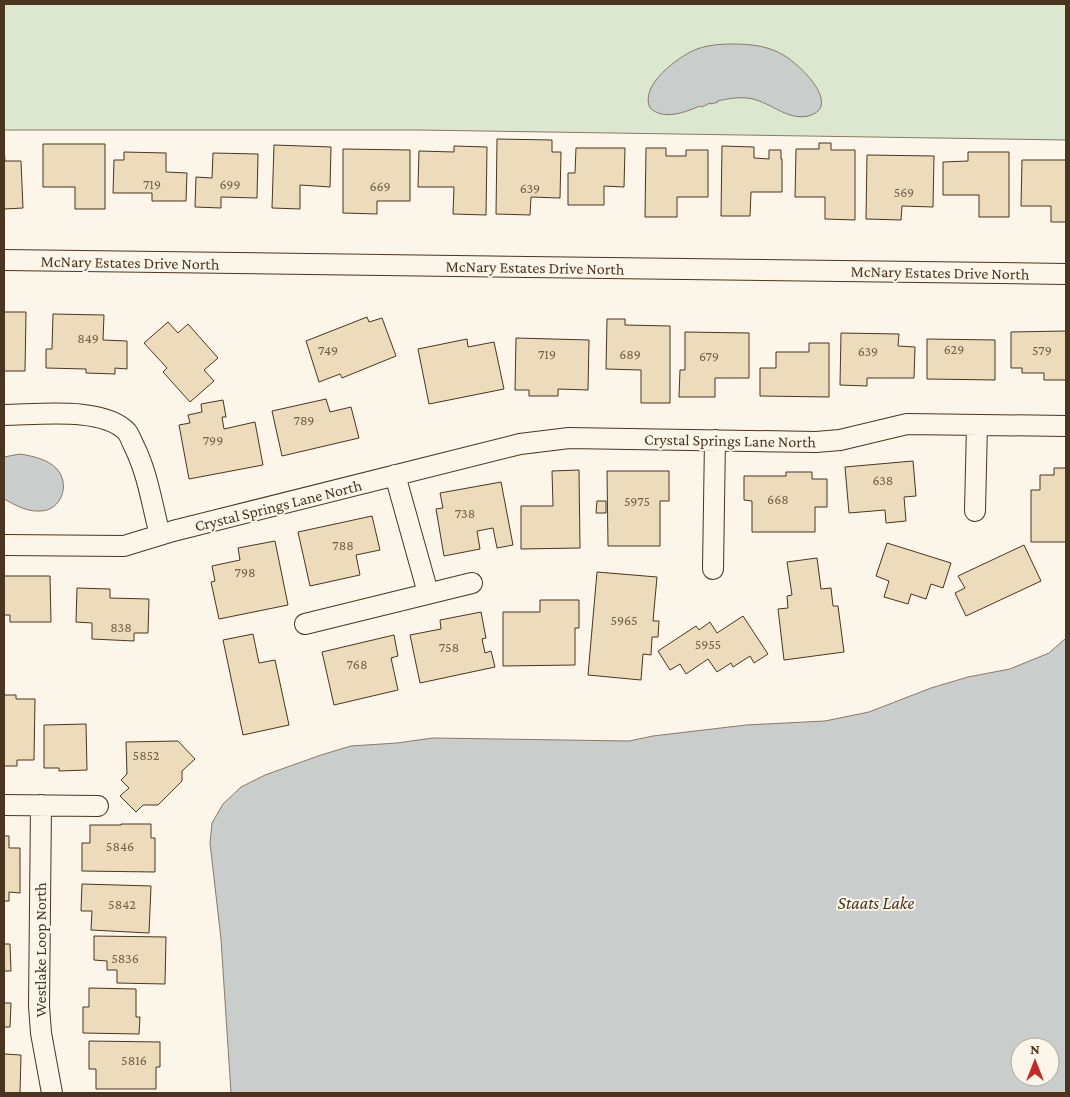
<svg xmlns="http://www.w3.org/2000/svg" width="1070" height="1097" font-family="'Crimson Pro',serif">
	<style>
		.green { fill: #dce7d0; stroke: #887966 }
		.water { fill: #c9cecd; stroke: #887966; fill-rule: evenodd }
		.building { fill: #ecdcbc; stroke: #4a3520 }
		.lines { fill: none; stroke-linecap: round; stroke-linejoin: round }
		.street-casing { stroke: #4a3520; stroke-width: 22 }
		.street { stroke: #fbf6e9; stroke-width: 20 }
		.labels { text-anchor: middle; stroke-width: 4; stroke-linejoin: round; paint-order: stroke }
		.number-label { font-size: 14px; fill: #725f47 }
		.street-label { font-size: 16px; fill: #4a3520; stroke: #fbf6e9 }
		.water-label { font-size: 18px; font-style: italic; fill: #4a3520; stroke: #fbf6e9 }
	</style>
	<rect width="100%" height="100%" fill="#fbf6e9"/>
	<path class="green" d="M4,4h1062v136l-649,-10h-413z"/>
	<path class="water" d="M732,44c14,0 28,1 41,6 7,3 15,7 20,12 14,10 47,46 15,54 -22,5 -39,-16 -61,-18 -10,-1 -20,1 -30,3l1,1 -7,2 -1,-1 -8,4 -2,-1c-15,6 -36,15 -50,2 -11,-23 29,-52 47,-59 12,-4 23,-5 35,-5z
		M20,454c12,2 27,5 36,14 15,15 6,43 -16,43 -13,1 -25,-6 -36,-12v-42z
		M1066,638v455h-835l-10,-154 -11,-96 2,-20 11,-19 18,-17 24,-12 56,-20 30,-9 46,-3 36,-5 196,3 24,-5 93,-11 79,-4 44,-9 62,-24 37,-11 42,-8 39,-16zM1020,1047h30v30h-30z"/>
	<path class="building" d="M497,139l55,1v12h9l-1,46 -29,-1 -1,18 -34,-1z
		M819,143h12v7h24v70l-30,-1v-22h-30l1,-48h23z
		M43,144h62v65h-30v-22h-32z
		M274,145l57,2 -1,40 -30,-2v24l-28,-1z
		M454,146l33,1 -1,68 -33,-1 1,-27h-36l1,-36 35,1z
		M722,146l32,1v11l15,1v-9h12v9h1v33h-31l-1,24h-29z
		M4,147l1,14h16l2,47 -19,1z
		M576,148h49l-1,39 -20,-1v19h-36v-32h7z
		M646,148h20v8h20v-6h22v47h-31v20h-32z
		M343,149l67,1v51h-33v13l-34,-1z
		M124,152l42,1v19l21,1 -1,28h-34v-8h-39l1,-33h10z
		M968,152h41v65h-30v-22h-36v-33l25,-1z
		M213,153l45,1 -1,44 -36,-1v11l-26,-1 1,-30 16,1z
		M867,155l67,1 -1,51 -31,-1 -1,14 -35,-1z
		M1022,160h44v62h-15v-16h-30z
		M4,312h22l-1,59h-21z
		M53,314l51,1 -1,25 24,1v28l-12,-1v6l-29,-1v-4l-40,-1v-19h6z
		M367,317l2,5 13,-4 14,38 -54,22 -2,-4 -21,8 -13,-41z
		M607,319h18v6l45,1v77h-29v-33l-35,-1z
		M168,322l10,11 10,-9 30,34 -14,12 10,11 -24,21 -27,-30 4,-4 -23,-25z
		M1066,331v49h-22v-7h-22v-5h-11v-36z
		M685,332l64,1v45h-34v19h-36l1,-27h5z
		M841,333l58,1 -1,12 17,1 -1,31h-47v8l-27,-1z
		M516,338l73,2 -1,50 -30,-1v7h-29v-6h-14z
		M467,339l1,8 26,-5 10,47 -75,15 -11,-55z
		M927,339l68,1v40l-68,-1z
		M809,343h20v54l-69,-1v-28h16v-16h33z
		M326,399l4,13 21,-5 8,31 -77,18 -10,-45z
		M223,400l3,17h-4l2,12 31,-7 8,43 -74,14 -10,-54 11,-2 -2,-8 14,-3 -1,-8z
		M913,461l3,35 -12,1 2,24 -20,2 -1,-13 -36,3 -4,-46z
		M1054,468h12v74h-35v-52h9v-15h14z
		M579,470l1,78 -59,1v-43h32l-1,-35z
		M607,471h62v30h-9v45h-52z
		M786,472h26v7h15v28h-12v25h-63v-31l-8,-1v-24h42z
		M501,482l12,63 -16,3 -4,-20 -16,3 3,18 -36,7 -8,-47 7,-1 -3,-15z
		M597,501h9v12h-10z
		M372,516l8,34 -24,5 4,20 -50,11 -12,-54z
		M275,541l13,64 -69,14 -8,-37 4,-1 -3,-15 28,-6 -2,-12z
		M887,543l64,20 -8,25 -12,-4 -5,15 -15,-5 -3,10 -24,-7 5,-16 -13,-5z
		M1024,545l17,36 -75,35 -11,-23 10,-5 -7,-12z
		M817,558l4,31 10,-1 2,18h5l6,46 -60,8 -6,-51 10,-1 -1,-12 5,-1 -5,-33z
		M597,572l60,5 -4,44h6l-1,16h-6l-1,18 -8,-1 -2,26 -53,-5z
		M4,576h46l1,46h-41v-7h-6z
		M77,588l33,1v9l39,1 -1,34h-14v8l-42,-2v-16l-16,-1z
		M540,600h39v28h-4v37l-72,1v-54h37z
		M481,612l5,26 -4,1 3,14 6,-2 4,16 -75,16 -10,-48 31,-6 -1,-9z
		M743,616l25,38 -14,9 -4,-7 -17,11 -2,-4 -14,9 -9,-13 -22,15 -6,-10 -10,6 -12,-19 38,-25 3,4 11,-8 7,11z
		M253,634l6,29 16,-3 14,65 -46,10 -20,-95z
		M394,635l4,21 -7,2 7,32 -64,15 -12,-53z
		M4,695h12v4h19l-1,61h-17v6h-13z
		M86,724l1,46 -28,1v-3h-15v-43z
		M178,741l17,18 -13,12v10l-24,24h-15l-7,7 -16,-16 9,-8 -8,-8 6,-6 -1,-32z
		M121,824h30v14h4v34l-73,-1v-28h8v-18h31z
		M4,836h5v12h11v45l-11,-1v9h-5z
		M82,884l69,2 -2,47 -58,-3 1,-19h-11z
		M94,936l72,1 -1,47 -48,-1v-13h-10v-9l-13,-1z
		M4,944h6l1,27h-7z
		M89,988l47,1v28h4l-1,17 -56,-1v-26h6z
		M4,1003h7l-1,24h-6z
		M89,1041l71,1v25h-4v22h-60v-20h-7z
		M4,1054l17,1 -1,38h-16z"/>
	<g class="lines">
		<defs>
			<path id="street" d="M4,260l1062,14
				M4,415c32,0 99,-9 123,17 3,4 5,10 7,14 14,28 18,59 26,89
				M395,475l33,118
				M975,511l2,-86
				M4,545l120,1 49,-15 347,-87 49,-6 247,4 24,-2 67,-16 159,2
				M713,569l2,-129
				M305,624l167,-41
				M4,805l94,1
				M41,805l-2,201 2,27 11,60"/>
		</defs>
		<use href="#street" class="street-casing"/>
		<use href="#street" class="street"/>
	</g>
	<g class="labels">
		<g class="number-label">
			<text x="152" y="189">719</text>
			<text x="230" y="189">699</text>
			<text x="380" y="191">669</text>
			<text x="530" y="193">639</text>
			<text x="904" y="197">569</text>
			<text x="88" y="343">849</text>
			<text x="954" y="354">629</text>
			<text x="328" y="355">749</text>
			<text x="1042" y="355">579</text>
			<text x="868" y="356">639</text>
			<text x="547" y="359">719</text>
			<text x="630" y="359">689</text>
			<text x="709" y="361">679</text>
			<text x="304" y="425">789</text>
			<text x="213" y="445">799</text>
			<text x="883" y="485">638</text>
			<text x="778" y="504">668</text>
			<text x="637" y="506">5975</text>
			<text x="465" y="518">738</text>
			<text x="343" y="550">788</text>
			<text x="245" y="577">798</text>
			<text x="624" y="625">5965</text>
			<text x="121" y="632">838</text>
			<text x="708" y="649">5955</text>
			<text x="449" y="652">758</text>
			<text x="357" y="669">768</text>
			<text x="146" y="760">5852</text>
			<text x="120" y="851">5846</text>
			<text x="122" y="909">5842</text>
			<text x="125" y="963">5836</text>
			<text x="134" y="1065">5816</text>
		</g>
		<g class="street-label">
			<text transform="translate(130 262) rotate(1)" y="6">McNary Estates Drive North</text>
			<text transform="translate(535 267) rotate(1)" y="6">McNary Estates Drive North</text>
			<text transform="translate(940 272) rotate(1)" y="6">McNary Estates Drive North</text>
			<text transform="translate(730 440) rotate(1)" y="6">Crystal Springs Lane North</text>
			<text transform="translate(278 505) rotate(-14)" y="6">Crystal Springs Lane North</text>
			<text transform="translate(40 950) rotate(-90)" y="6">Westlake Loop North</text>
		</g>
		<g class="water-label">
			<text x="876" y="909">Staats Lake</text>
		</g>
	</g>
	<rect width="1070" height="1097" fill="none" stroke="#4a3520" stroke-width="10"/>
	<g transform="translate(1035 1062)"><circle r="24" fill="#fbf6e9" stroke="#b4a999"/>
	<path d="M0-4L9 19L0 12L-9 19Z" fill="#c62828"/>
	<text y="-8" font-size="14" font-weight="bold" text-anchor="middle" fill="#4a3520">N</text>
	</g>
</svg>
